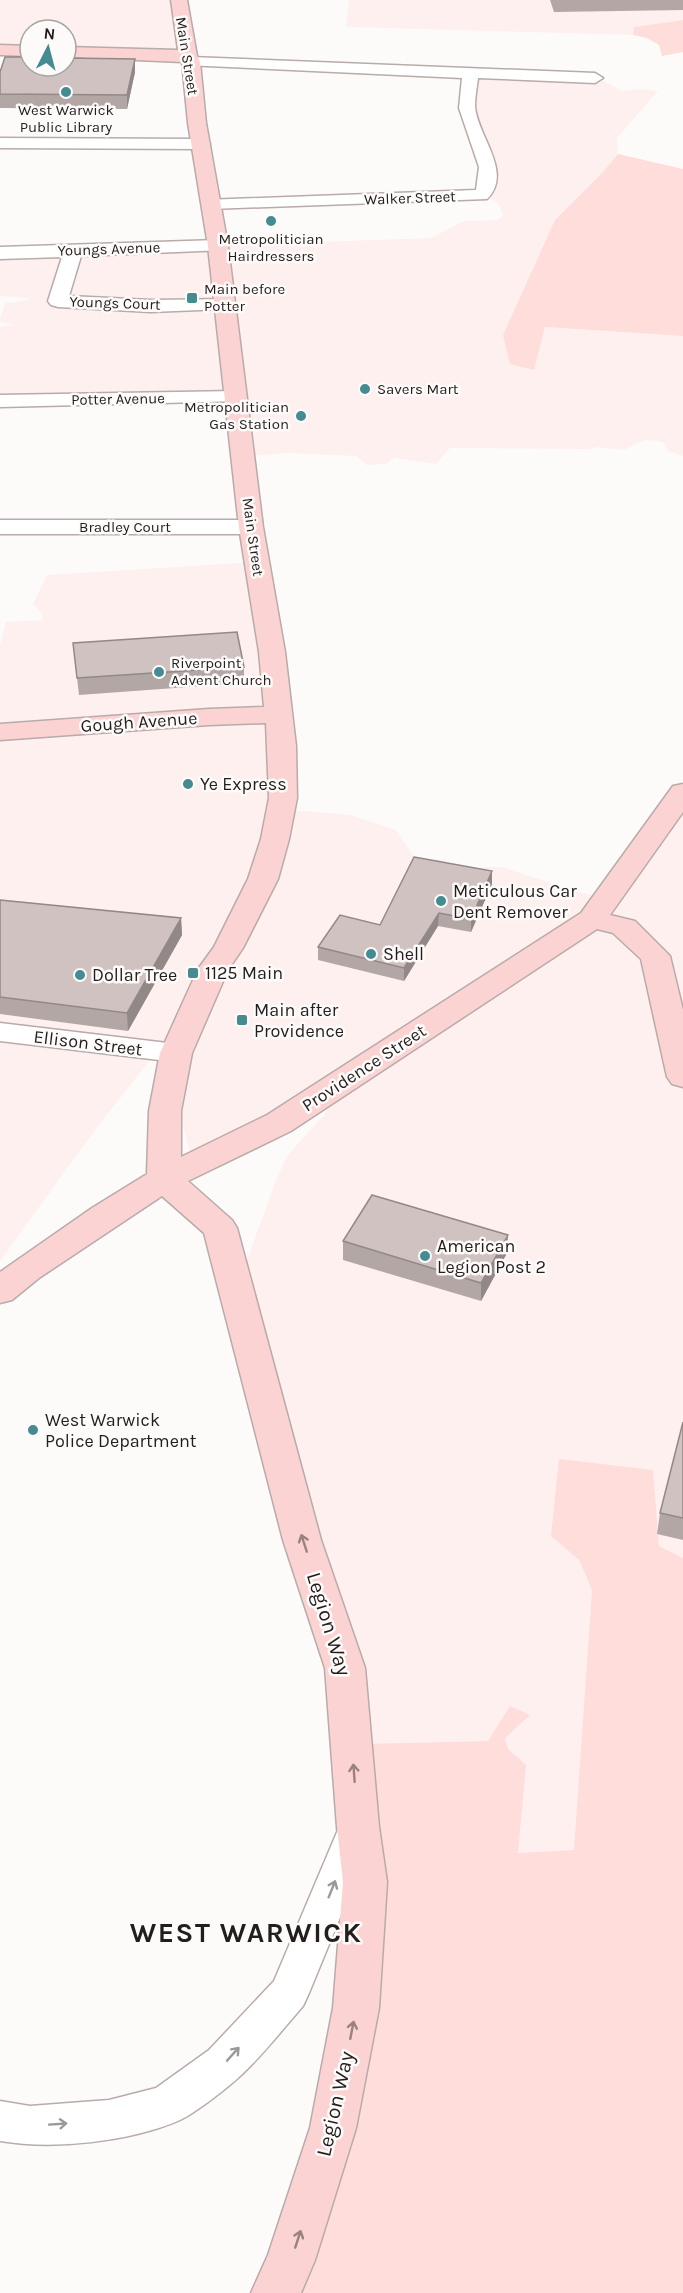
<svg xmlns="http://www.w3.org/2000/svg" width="683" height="2293" font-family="Karla,sans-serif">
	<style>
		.built { fill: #fef0ef }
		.green { fill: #feddda }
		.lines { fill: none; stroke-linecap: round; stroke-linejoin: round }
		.street-casing { stroke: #b8aba9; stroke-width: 3 }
		.secondary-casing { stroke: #b8aba9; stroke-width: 3 }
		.street { fill: #fff; fill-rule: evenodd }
		.secondary { fill: #fbd3d3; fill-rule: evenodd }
		.wall { fill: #b3a7a6 }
		.shaded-wall { fill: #928887 }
		.building { fill: #d0c2c1; stroke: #928887; stroke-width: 1.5 }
		.oneway { stroke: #9a8281 }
		.oneway2 { stroke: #9c9a99 }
		.poi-dot { fill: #448b92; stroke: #fdfbfa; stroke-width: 2 }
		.labels { text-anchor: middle; stroke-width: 5; stroke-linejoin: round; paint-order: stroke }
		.far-street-label { font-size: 15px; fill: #231e1d; stroke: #fdfbfa }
		.far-poi-label { font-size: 15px; fill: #231e1d; stroke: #fdfbfa; text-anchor: start }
		.street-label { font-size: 18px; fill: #231e1d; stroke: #fdfbfa }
		.poi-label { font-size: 18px; fill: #231e1d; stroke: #fdfbfa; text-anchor: start }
		.near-street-label { font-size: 21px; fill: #231e1d; stroke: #fdfbfa }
		.near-district-label { font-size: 28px; font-weight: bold; letter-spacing: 1.5px; fill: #231e1d; stroke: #fdfbfa }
	</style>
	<rect width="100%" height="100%" fill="#fdfbfa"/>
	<path class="built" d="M0,0h180l8,56 -122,-4v-22h-36v21l-30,-1z
		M349,0h334v20l-48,7 -2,8 -284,-8 -3,-1z
		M473,77l131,4 18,10 20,-2 16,2 -41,47 1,16 -15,18 -48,48 -21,150 11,-43 138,9v120l-15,-5 -5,-9 -19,-2 -20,10 -27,-3 -5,2 -142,-1 -14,16 -42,-6 -8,6 -19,1 -11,-9 -69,-3 -40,3 -10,-57 -237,1v-73l13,-2 -13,-3v-3l5,-16 24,-3 -2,-2 -27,-2v-43l431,-15 33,-17 34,-1 5,-5 -5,-12 -17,-9 3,-3 -16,-82z
		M256,562l25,247 70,6 45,15 19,28 31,2 2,9 25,5 12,-7h16l92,29 90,-106v768l-24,-12 -6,-76 -102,65 28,25 13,30 -17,260 -57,3 7,-88 -17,-16 -3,-11 24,-23 -19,-9 -22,35 -130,3 -113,-478 31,-86 11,-24 37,-41 13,-19 -146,60 -25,-98 -14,-1 -63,81 -89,123v-615l6,-24 37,-2 -2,-8 -8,-8 14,-29z"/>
	<path class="green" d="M683,20v32l-21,4 -3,-11 -12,-7 -14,-3 1,-8z
		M618,154l65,15v167l-138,-9 -11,43 -24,-6 -7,-29 52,-115 48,-48z
		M559,1459l94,11 6,76 24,12v735h-409l62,-164 22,-385 130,-3 22,-35 20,9 -25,23 3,11 18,16 -8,88 56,-3 18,-260 -13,-30 -28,-24z"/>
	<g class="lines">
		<defs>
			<path id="street" d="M191,57l404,16 8,5 -8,5 -117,-5c-1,9 -3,19 -3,28 2,30 39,66 12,93l-276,10 -6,-1 -3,-4 3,-4 271,-10 3,-23 -20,-59 3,-30 -277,-13 -2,-3z
				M0,138l201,1 6,1 3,4 -3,4 -6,1 -201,-1z
				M218,240l7,2 2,4 -2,4 -144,6 -12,40 82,4 81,-1 3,4 -3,4 -7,2 -74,3 -93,-5 -7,-2 -3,-4 14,-44 -62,2v-12z
				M236,391l7,2 3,4 -3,4 -243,6v-12z
				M0,520h251l8,2 3,5 -3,5 -8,2h-251z
				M0,1023l176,21 10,2 4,7 -4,7 -10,2 -176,-21z
				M357,1813l14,5 5,12 -67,163 -6,13c-21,24 -41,50 -64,71 -13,12 -44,36 -59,43 -50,22 -127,30 -180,21v-40l30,5 79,-6 47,-12 53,-38 65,-69 69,-163z"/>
			<path id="secondary" d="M171,0h16l10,56 3,6 6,61 22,123 35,281 22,125 11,94 1,52 -8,41 -11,40 -35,69 -15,22 -36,83 -11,58v46l86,-42 314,-202 92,-127 10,-2v28l-73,103 25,6 35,35 13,54v77l-11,-3 -5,-7 -26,-118 -28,-26 -16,-4 -306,202 -103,50 44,39 5,8 84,312 44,128 14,159 8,55 -8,126 -23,120 -41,132 -14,33h-50l17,-38 42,-127 23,-120 10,-126 -6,-55 -12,-159 -42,-128 -79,-307 -42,-37 -123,82 -27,22 -12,3v-31l92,-64 55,-34 2,-63 11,-58 38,-84 16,-22 34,-68 13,-40 8,-41 -3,-75 -57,2 -209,15v-16l209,-15 55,-2 -5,-55 -20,-125 -31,-281 -20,-123 -6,-61 -116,-5v-10l112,3z
				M0,45l30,1v10l-30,-1z"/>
		</defs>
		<use href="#street" class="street-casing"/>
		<use href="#secondary" class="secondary-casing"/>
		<use href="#street" class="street"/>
		<use href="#secondary" class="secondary"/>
	</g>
	<path class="wall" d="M550,0h133v10l-129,2z
		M0,72h135l-8,37 -127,-1z
		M73,643l171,24v16l-165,12z
		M492,871v13l-21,48 -33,-6 -34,55 -86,-21v-13l62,-22z
		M0,900l181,18 1,17 -54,96 -128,-17z
		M343,1241l164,12 -26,48 -138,-41z
		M683,1422v118l-26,-6 3,-21z"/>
	<path class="shaded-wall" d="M135,59v13l-8,37v-14z
		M492,871v13l-21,48v-13z
		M439,913l-1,13 -34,55v-13z
		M181,918l1,17 -54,96 -1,-18z
		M508,1235l-1,18 -26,48v-18z"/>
	<path class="building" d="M5,57h25v9h36v-8l69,1 -8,36 -127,-1v-22z
		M237,632l7,35 -167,11 -4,-35z
		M414,857l78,14 -21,48 -32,-6 -35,55 -86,-21 22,-32 40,10z
		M0,900l181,18 -54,95 -127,-16z
		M372,1195l136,40 -27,48 -138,-42z
		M683,1422v96l-23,-5z"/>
	<defs><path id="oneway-shaft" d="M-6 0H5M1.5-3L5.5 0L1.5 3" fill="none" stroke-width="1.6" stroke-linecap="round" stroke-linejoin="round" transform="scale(1.5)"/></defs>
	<g class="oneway">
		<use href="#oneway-shaft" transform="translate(304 1543) rotate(-108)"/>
		<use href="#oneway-shaft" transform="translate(354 1773) rotate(-94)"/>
		<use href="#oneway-shaft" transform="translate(352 2030) rotate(-79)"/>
		<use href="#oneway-shaft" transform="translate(298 2239) rotate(-72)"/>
	</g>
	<g class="oneway2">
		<use href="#oneway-shaft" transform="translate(332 1889) rotate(-68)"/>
		<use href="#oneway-shaft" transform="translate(233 2054) rotate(-48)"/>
		<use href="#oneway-shaft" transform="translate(58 2124) rotate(-4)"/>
	</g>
	<g class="poi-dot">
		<circle cx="66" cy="92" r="6"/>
		<circle cx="271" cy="221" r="6"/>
		<rect x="186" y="292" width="12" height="12" rx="3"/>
		<circle cx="365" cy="389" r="6"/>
		<circle cx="301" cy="416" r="6"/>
		<circle cx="159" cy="672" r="6"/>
		<circle cx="188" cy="784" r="6"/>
		<circle cx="441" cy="901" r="6"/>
		<circle cx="371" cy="954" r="6"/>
		<rect x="187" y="967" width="12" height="12" rx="3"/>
		<circle cx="80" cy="975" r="6"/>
		<rect x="236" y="1014" width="12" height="12" rx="3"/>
		<circle cx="425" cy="1256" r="6"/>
		<circle cx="33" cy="1430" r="6"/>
	</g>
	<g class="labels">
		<g class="far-street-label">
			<text transform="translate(187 56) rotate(81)" y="5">Main Street</text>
			<text transform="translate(410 198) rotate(-2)" y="5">Walker Street</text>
			<text transform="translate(109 249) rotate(-2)" y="5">Youngs Avenue</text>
			<text transform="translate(115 303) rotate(2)" y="5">Youngs Court</text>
			<text transform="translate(118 399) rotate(-1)" y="5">Potter Avenue</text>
			<text x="125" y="532">Bradley Court</text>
			<text transform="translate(253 537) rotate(82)" y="5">Main Street</text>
		</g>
		<g class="far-poi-label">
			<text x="66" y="115" text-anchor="middle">West Warwick<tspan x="66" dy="17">Public Library</tspan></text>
			<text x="271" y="244" text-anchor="middle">Metropolitician<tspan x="271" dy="17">Hairdressers</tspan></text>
			<text x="204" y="294">Main before<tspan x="204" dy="17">Potter</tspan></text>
			<text x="377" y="394">Savers Mart</text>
			<text x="289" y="412" text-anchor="end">Metropolitician<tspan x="289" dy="17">Gas Station</tspan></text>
			<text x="171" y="668">Riverpoint<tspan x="171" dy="17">Advent Church</tspan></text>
		</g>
		<g class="street-label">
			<text transform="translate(139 722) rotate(-4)" y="6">Gough Avenue</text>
			<text transform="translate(88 1043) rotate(7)" y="6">Ellison Street</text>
			<text transform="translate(364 1068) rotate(-33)" y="6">Providence Street</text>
		</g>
		<g class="poi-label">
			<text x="200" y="790">Ye Express</text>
			<text x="453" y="897">Meticulous Car<tspan x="453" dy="21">Dent Remover</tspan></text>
			<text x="383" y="960">Shell</text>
			<text x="205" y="979">1125 Main</text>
			<text x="92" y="981">Dollar Tree</text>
			<text x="254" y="1016">Main after<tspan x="254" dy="21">Providence</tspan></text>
			<text x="437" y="1252">American<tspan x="437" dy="21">Legion Post 2</tspan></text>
			<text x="45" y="1426">West Warwick<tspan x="45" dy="21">Police Department</tspan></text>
		</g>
		<g class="near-street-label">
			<text transform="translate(329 1624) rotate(73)" y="7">Legion Way</text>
			<text transform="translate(335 2104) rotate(-77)" y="7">Legion Way</text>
		</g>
		<g class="near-district-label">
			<text x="246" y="1942">WEST WARWICK</text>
		</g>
	</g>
	<g transform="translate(48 48) rotate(6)"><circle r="28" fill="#fdfbfa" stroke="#a6a3a2" stroke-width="1.5"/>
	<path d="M0-4.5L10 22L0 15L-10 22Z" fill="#448b92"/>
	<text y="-9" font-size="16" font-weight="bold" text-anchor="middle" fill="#231e1d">N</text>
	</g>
</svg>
